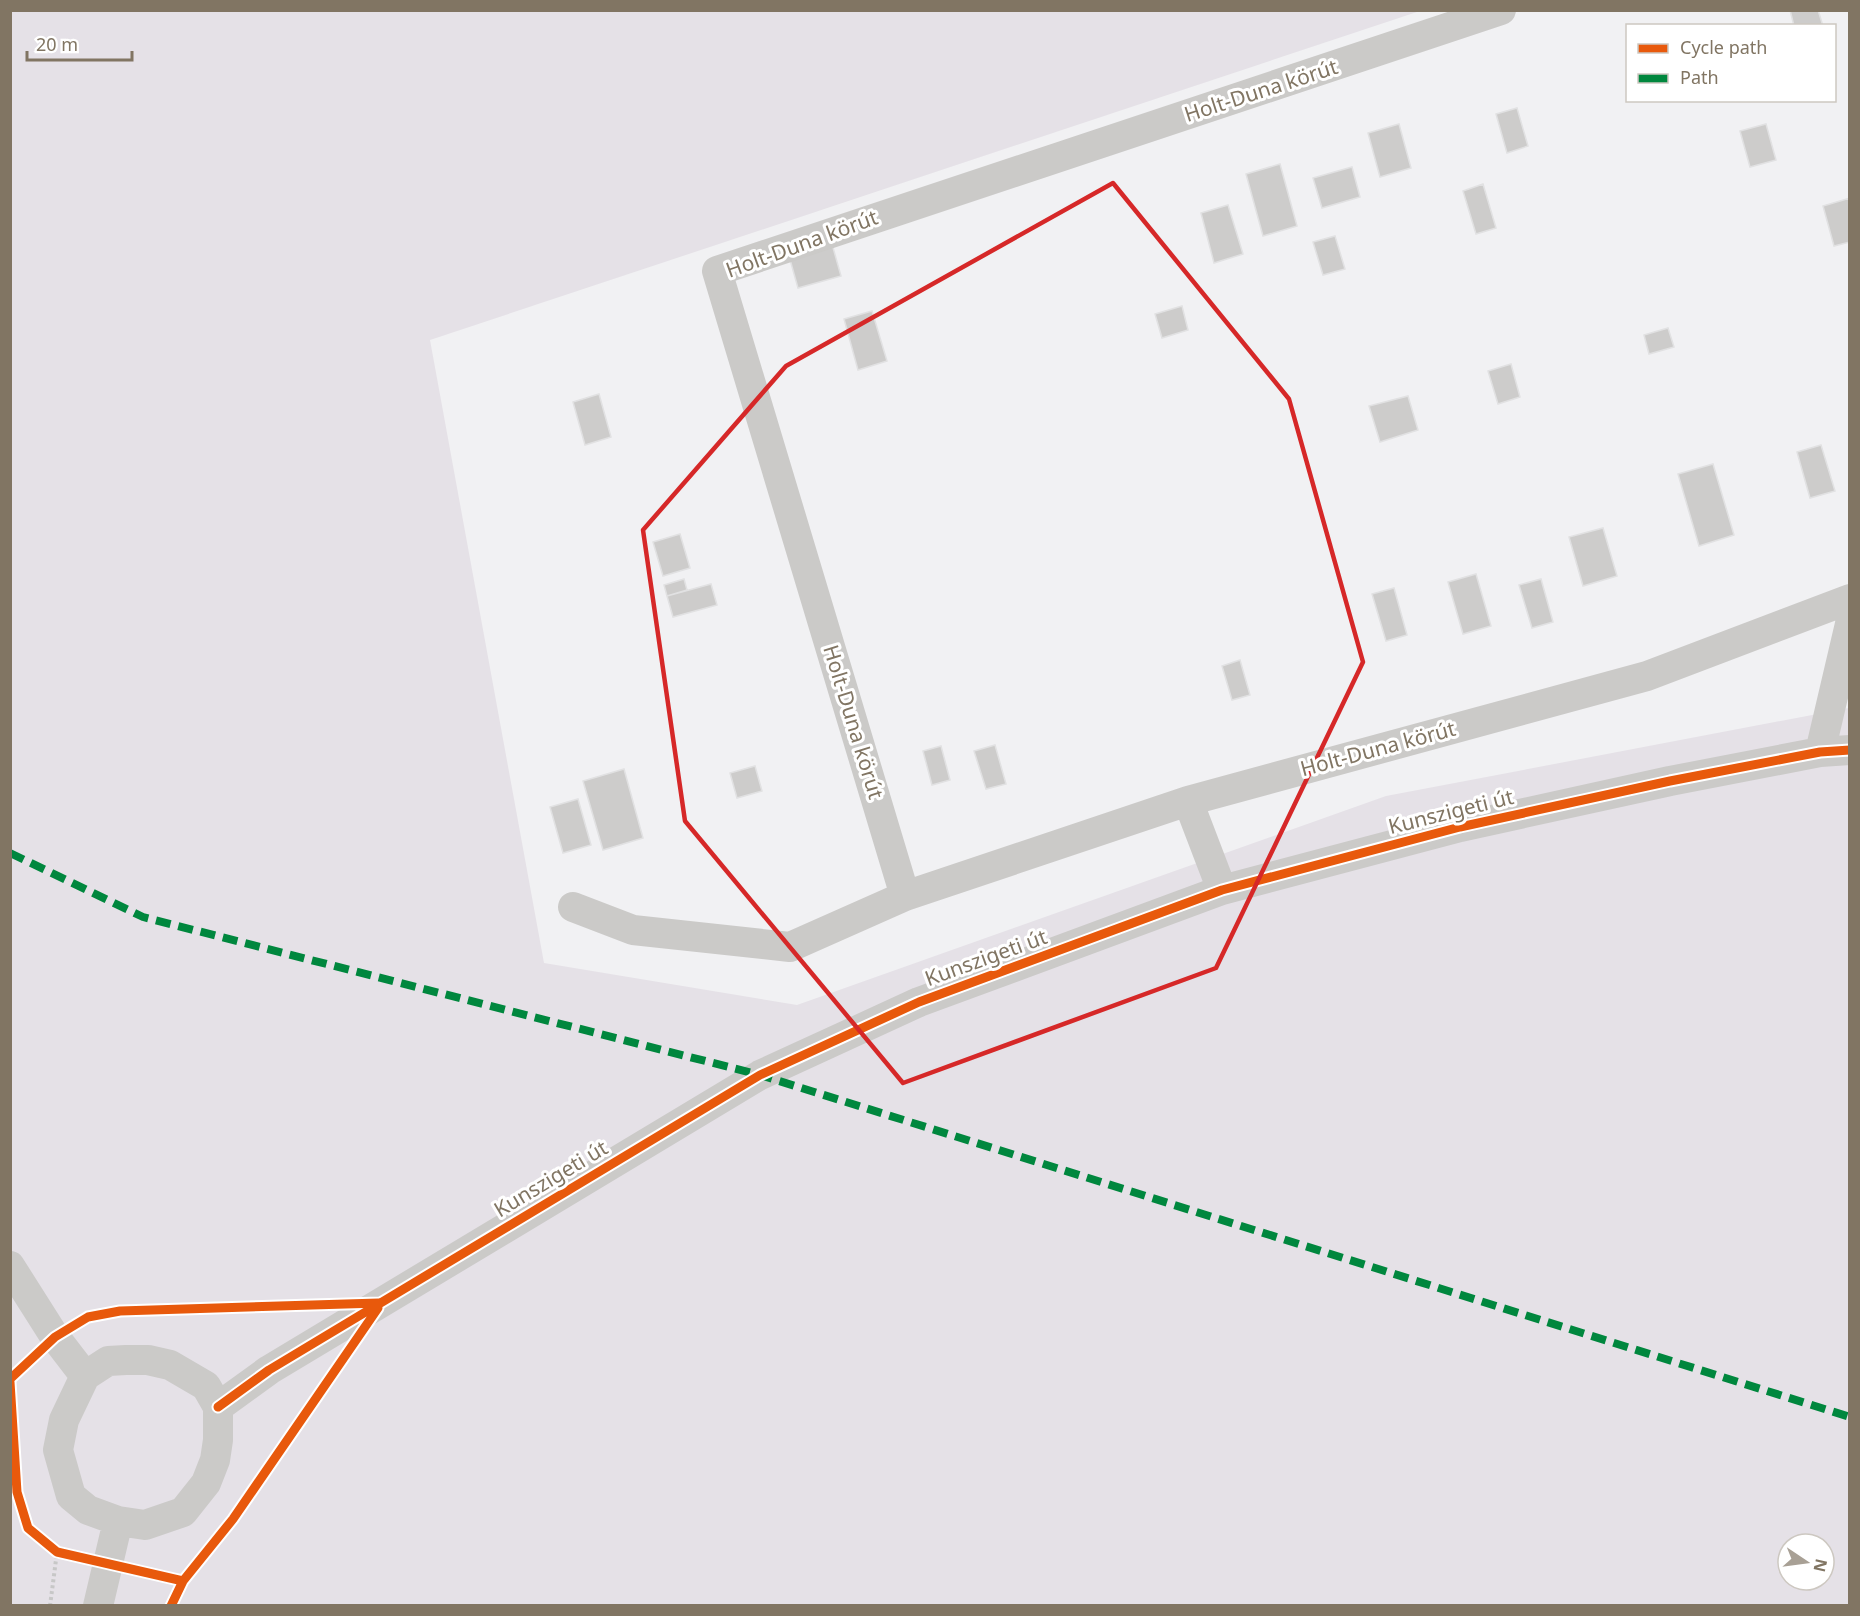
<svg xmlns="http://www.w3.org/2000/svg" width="1860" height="1616" font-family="'Noto Sans',sans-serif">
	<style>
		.green { fill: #e5e1e7; fill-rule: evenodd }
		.building { fill: #cdcccb; stroke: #e1e1e2; stroke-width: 1.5 }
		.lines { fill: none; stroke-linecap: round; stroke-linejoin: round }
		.path { stroke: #c7c7c7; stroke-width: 4; stroke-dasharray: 3 3; stroke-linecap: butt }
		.minor { stroke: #cbcac8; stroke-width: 30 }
		.quiet { stroke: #00873e; stroke-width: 8; stroke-dasharray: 15 8; stroke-linecap: butt }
		.cycleway-casing { stroke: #fff; stroke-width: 13 }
		.cycleway { stroke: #e8590c; stroke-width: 9 }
		.marked { fill: none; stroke: #d62828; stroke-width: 4.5; stroke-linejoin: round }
		.labels { text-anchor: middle; stroke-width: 6; stroke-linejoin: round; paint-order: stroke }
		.street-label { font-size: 21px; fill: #817563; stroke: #fff }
	</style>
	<rect width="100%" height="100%" fill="#f1f1f3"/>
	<path class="green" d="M11,11h1409l-990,329 114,623 253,42 589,-209 463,-88v897l-1838,1zM1788,1544h36v36h-36z"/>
	<path class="building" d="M1790,10h28l5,16h-29z
		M1517,108l11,38 -21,7 -11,-39z
		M1399,124l12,44 -31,9 -12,-44z
		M1766,124l10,36 -26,7 -10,-36z
		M1280,164l17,62 -34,10 -17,-62z
		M1352,167l8,30 -38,11 -9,-30z
		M1483,184l13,44 -20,6 -13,-43z
		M1850,198v44l-16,4 -11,-40z
		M1228,205l15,49 -29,9 -13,-50z
		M1335,236l10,33 -22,6 -10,-33z
		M832,244l9,32 -43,12 -9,-32z
		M1182,306l6,24 -26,8 -7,-24z
		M872,311l15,50 -29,9 -14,-51z
		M1668,328l6,19 -25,7 -5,-19z
		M1511,364l9,33 -22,7 -10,-33z
		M599,394l12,43 -26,8 -12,-43z
		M1408,396l10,34 -38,12 -11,-36z
		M1821,445l14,46 -25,7 -13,-46z
		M1713,464l21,71 -35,11 -21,-72z
		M1603,528l14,48 -34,10 -14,-49z
		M680,534l10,34 -27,8 -10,-34z
		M1476,574l15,52 -28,8 -15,-52z
		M684,579l3,11 -20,6 -3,-11z
		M1541,579l12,43 -21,6 -13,-43z
		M711,584l6,21 -44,12 -6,-21z
		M1394,588l13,47 -21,6 -14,-47z
		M1240,660l10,35 -18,5 -10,-34z
		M995,745l11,39 -20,5 -12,-38z
		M941,746l9,34 -18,5 -9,-34z
		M755,766l7,25 -25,7 -7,-25z
		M624,769l19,69 -40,12 -20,-69z
		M578,799l13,46 -28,8 -13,-46z"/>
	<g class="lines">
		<path class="path" d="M50,1606l7,-54"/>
		<path class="minor" d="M1820,752l30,-128
			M1188,801l34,89
			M905,896l-188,-625 784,-261
			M573,907l60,23 157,17 115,-51 283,-95 459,-125 203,-77
			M10,1266l45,71 30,39
			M126,1360h22l22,5 36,21 12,21v33l-3,20 -9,23 -23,29 -38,13 -27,-4 -30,-11 -17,-14 -13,-46 6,-30 21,-44 23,-15z
			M218,1407l51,-37 491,-295 159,-73 303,-112 238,-63 210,-46 150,-29 30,-2
			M98,1606l20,-85"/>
		<path class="quiet" d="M10,853l133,64 617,158 1090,342"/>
		<defs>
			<path id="cycleway" d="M10,1379l45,-42 33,-20 32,-6 259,-8
				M10,1382l7,110 11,36 29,24 126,29
				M218,1407l51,-37 491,-295 159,-73 303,-112 238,-63 210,-46 150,-29 30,-2
				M171,1606l12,-25 50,-62 145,-211"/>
		</defs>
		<use href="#cycleway" class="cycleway-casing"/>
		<use href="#cycleway" class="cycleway"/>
	</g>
	<path class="marked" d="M1113,183l176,216 74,263 -147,306 -313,115 -218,-262 -42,-291 143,-164z"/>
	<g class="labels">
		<g class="street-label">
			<text transform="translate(1261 91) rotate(-18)" y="7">Holt-Duna körút</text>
			<text transform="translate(802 244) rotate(-20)" y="7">Holt-Duna körút</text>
			<text transform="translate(853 722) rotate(73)" y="7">Holt-Duna körút</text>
			<text transform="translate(1378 749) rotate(-15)" y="7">Holt-Duna körút</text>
			<text transform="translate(1451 812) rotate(-14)" y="7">Kunszigeti út</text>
			<text transform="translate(986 958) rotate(-20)" y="7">Kunszigeti út</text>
			<text transform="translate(551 1179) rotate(-31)" y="7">Kunszigeti út</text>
		</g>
	</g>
	<rect width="1860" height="1616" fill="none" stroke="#817563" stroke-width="24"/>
	<rect x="1626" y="24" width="210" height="78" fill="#ffffff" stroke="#cdc8c1" stroke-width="1.5"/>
	<rect x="1638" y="44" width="30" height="9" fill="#e8590c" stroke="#cdc8c1" stroke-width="1.5"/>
	<text x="1680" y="54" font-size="18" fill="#817563">Cycle path</text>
	<rect x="1638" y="74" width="30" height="9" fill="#00873e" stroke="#cdc8c1" stroke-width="1.5"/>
	<text x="1680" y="84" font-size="18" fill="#817563">Path</text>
	<g transform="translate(1806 1562) rotate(103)"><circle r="28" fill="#ffffff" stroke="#cdc8c1" stroke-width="1.5"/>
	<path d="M0-4.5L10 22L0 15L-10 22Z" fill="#a8a095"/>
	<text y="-9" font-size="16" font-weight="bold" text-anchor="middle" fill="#817563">N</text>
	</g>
	<path d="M27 51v9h105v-9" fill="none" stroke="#817563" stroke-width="3"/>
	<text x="36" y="51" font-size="18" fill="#817563" stroke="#ffffff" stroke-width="4.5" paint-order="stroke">20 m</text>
</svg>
